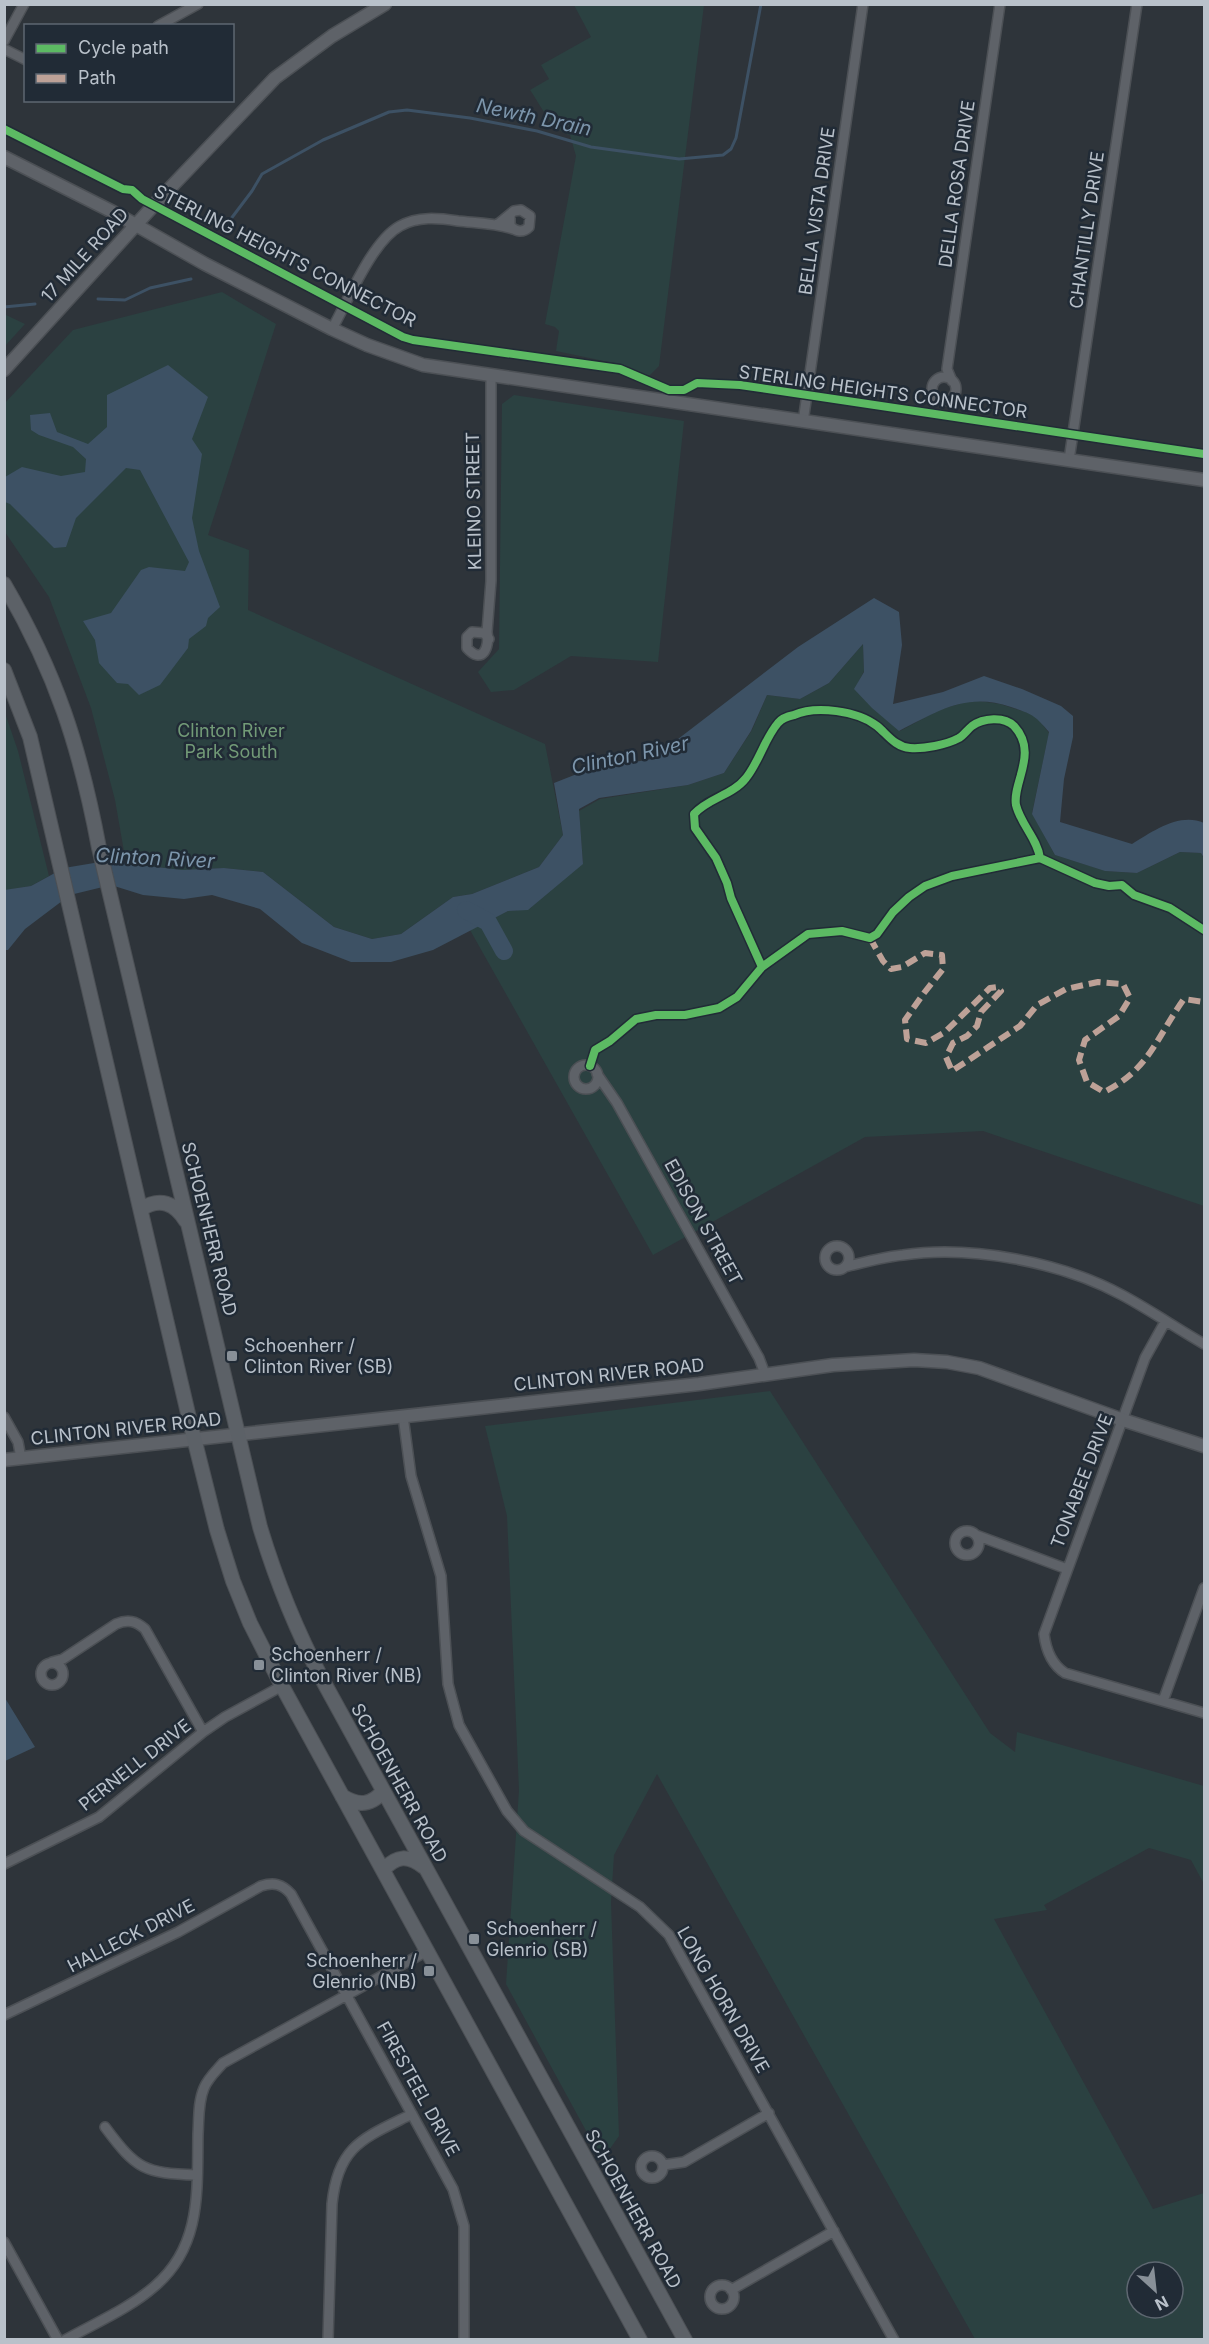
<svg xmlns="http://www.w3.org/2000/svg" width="1209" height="2344" font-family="Inter,sans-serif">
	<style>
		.green { fill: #2b4141; fill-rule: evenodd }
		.water { fill: #3d5164 }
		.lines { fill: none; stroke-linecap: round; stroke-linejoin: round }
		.stream { stroke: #3d5164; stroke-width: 3 }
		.river { stroke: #3d5164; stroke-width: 18 }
		.minor-casing { stroke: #4c5055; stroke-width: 12 }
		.tertiary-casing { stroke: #4c5055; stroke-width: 15 }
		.secondary-casing { stroke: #4c5055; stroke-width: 16 }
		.minor { stroke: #5e6268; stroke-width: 9 }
		.tertiary { stroke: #5e6268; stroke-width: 12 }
		.secondary { stroke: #5c6167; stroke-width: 14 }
		.quiet { stroke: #bda197; stroke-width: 6; stroke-dasharray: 12 6; stroke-linecap: butt }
		.cycleway-casing { stroke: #212b36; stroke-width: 11 }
		.cycleway { stroke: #5cba63; stroke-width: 8 }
		.poi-dot { fill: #889098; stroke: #212b36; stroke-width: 2 }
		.labels { text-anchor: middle; stroke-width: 5; stroke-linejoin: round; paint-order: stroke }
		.street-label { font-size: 18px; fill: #b9c1ca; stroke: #212b36 }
		.park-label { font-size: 18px; fill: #729a77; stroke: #212b36 }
		.poi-label { font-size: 18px; fill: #b9c1ca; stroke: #212b36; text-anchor: start }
		.water-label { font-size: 20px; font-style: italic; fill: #7c95ab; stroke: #212b36 }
	</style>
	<rect width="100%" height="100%" fill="#2e343a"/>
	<path class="green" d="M574,5h130l-45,361 -9,9 -5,1 -22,-11 -67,-14 3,-20 -4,-4 -10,-3 31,-168 -6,-21c-18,-4 -30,-31 -40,-45l19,-11 -8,-14 50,-28z
		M222,292l54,32 -68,211 41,15 -1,60 297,134 18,91 -24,32 -67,27 -19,3 -52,37 -29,5 -38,-12 -71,-55 -39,-4 -42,2 -56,-7 -11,-63 -24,-92 -42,-111 -44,-65 -1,-128 69,-74z
		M4,314l21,10 -20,22h-1z
		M514,395l170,26 -26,241 -87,-6 -57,34 -23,2 -13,-20 21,-23 3,-245z
		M863,644l1,27 -9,18 45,42 39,-21 33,-10 28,4 35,11 14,18 -17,80 23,42 51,16 31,2 43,-21 21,1 3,6v347l-221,-75 -118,6 -212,118 -183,-325 38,-19 21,-2 54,-46 -4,-52 21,-12 88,-14 36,-12 28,-43 15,-35 33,4 29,-16z
		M4,710l14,41 31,125 -18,10 -26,4z
		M770,1391l220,342 25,19 2,-20 187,54v98l-13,-24 -42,-12 -105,57 3,5 -53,9 159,290 51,-16v146h-229l-318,-565 -43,81 -3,47 8,234 -17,24 -96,-176 13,-194 -12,-274 -22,-90zM1137,2272h36v36h-36z"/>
	<path class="water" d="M168,365l40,32 -16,42 10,15 -10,64 7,33 21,56 -12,11 -2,8 -17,13 -1,9 -28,37 -21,10 -11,-11 -11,-1 -18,-20 -4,-23 -12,-19 28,-8 30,-43 8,-3 36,4 4,-9 -49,-92 -14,-2 -50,50 -10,29 -12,1 -44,-44 -5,-2v-25l17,-10 39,9 24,-4 1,-13 -13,-12 -34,-12 -8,-5 -1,-15 20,-2 7,19 31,12 19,-17v-32z
		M874,598l25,14 3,33 -9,59 50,-12 41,-16 38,13 39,17 12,10v21l-9,42 -4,43 72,22c21,-13 48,-32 72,-21v35l-3,-5 -21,-1 -43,21 -32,-2 -50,-16 -23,-41 17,-82c-14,-17 -17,-18 -38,-25 -45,-15 -72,4 -112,24l-27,-23 -18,-19 10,-17 -1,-28 -34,39 -29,16 -33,-4 -16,36 -27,42 -36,12 -89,13 -20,11 4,55 -55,46 -20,1 -75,39 -42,12h-40l-49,-19 -42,-34 -48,-14 -28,4 -41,-4 -32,-10 -41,10 -45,34 -17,21h-3l-1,-60 27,-4 33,-18 42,-7 76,9 42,-2 39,4 71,55 38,12 29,-5 52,-37 19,-3 67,-27 24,-32 -9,-52 33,-13 65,-11 146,-112z
		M5,1698l30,49 -30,14 -1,-1z"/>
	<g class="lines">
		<path class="stream" d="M224,228l28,-37 10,-17 61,-34 66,-28 18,-2 63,8 67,13 54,16 88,12 44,-4 8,-6 5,-11 25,-134
			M98,299l27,1 25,-12 41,-9
			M4,307l31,-3"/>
		<path class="river" d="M466,910l22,12 16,29"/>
		<defs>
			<path id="minor" d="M158,26l40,-22
				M4,41l20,-37
				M4,49l22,11
				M497,225l17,-14 7,-1 9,6 -1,11c-6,6 -13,5 -19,-1v-10
				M332,329c16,-28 40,-88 68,-103 18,-10 38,-8 58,-5 18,2 37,2 55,8
				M932 389a12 12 0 1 1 24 0a12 12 0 1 1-24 0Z
				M952,381l-5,-12 53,-365
				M803,422l60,-418
				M1069,460l68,-456
				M489,639l-5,-6 -12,-1 -5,5v11c15,17 23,0 20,-16l4,-51v-205
				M574 1077a12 12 0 1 1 24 0a12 12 0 1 1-24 0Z
				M597,1074l20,29 142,255 6,16
				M825 1258a12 12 0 1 1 24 0a12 12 0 1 1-24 0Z
				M845,1267c19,-5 39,-10 58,-12 68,-10 158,7 219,40 28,15 54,33 82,49
				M1165,1322l-20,36 -101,276c2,16 7,30 21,39l139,40
				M403,1416l8,60 30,100 7,108 11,41 48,86 17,20 116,76 29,28 225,405
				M4,1417l14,25 3,16
				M955 1543a12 12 0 1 1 24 0a12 12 0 1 1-24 0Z
				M976,1535l91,34
				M52,1662l11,-3 53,-35c12,-5 20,-3 29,5l58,103
				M41 1674a11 11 0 1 1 22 0a11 11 0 1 1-22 0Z
				M1163,1701l41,-113
				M4,1864l95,-47 104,-85 22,-15 57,-31
				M4,2015l174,-83 83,-46c13,-4 21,-2 30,8l162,295 11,37v114
				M105,2127c32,43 39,46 92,48
				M641 2167a11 11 0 1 1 22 0a11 11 0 1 1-22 0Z
				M663,2165l21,-3 85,-49
				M4,2242l54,98
				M710 2297a12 12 0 1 1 24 0a12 12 0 1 1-24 0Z
				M731,2290l103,-59
				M65,2340c30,-17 64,-31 90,-54 47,-40 42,-96 43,-152 1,-15 0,-32 6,-46 4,-10 12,-17 19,-25l204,-112
				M328,2340l4,-136c6,-59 32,-66 80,-90"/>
			<path id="tertiary" d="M4,157l109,55 92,52 127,65 35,16 56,20 781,115
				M4,370l150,-165 121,-127 57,-42 53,-32
				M4,1460l695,-76 134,-19 81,-5 33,2 32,6 144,52 81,26"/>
			<path id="secondary" d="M4,584c52,89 76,163 95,264l161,679c16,53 36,103 62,152l363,661
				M4,670l26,67 160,685 27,108 16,51 17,42 32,63 358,654
				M141,1209c19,-12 34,-6 45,12
				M342,1796c16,10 29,10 41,-5
				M383,1870c14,-15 25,-15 41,-3"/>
		</defs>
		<use href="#minor" class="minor-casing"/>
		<use href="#tertiary" class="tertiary-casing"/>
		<use href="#secondary" class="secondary-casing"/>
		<use href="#minor" class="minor"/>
		<use href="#tertiary" class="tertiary"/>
		<use href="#secondary" class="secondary"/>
		<path class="quiet" d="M870,938l13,23 8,8 11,-2 23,-14 17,2 1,14 -19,24 -19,27 2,19 19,4 19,-11 45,-44 7,-1 4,4 -20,21 -4,14 -10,10 -14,7 -7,14 6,14 68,-45 17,-21 29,-16 32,-7 25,2 7,14 -11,18 -34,24 -6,20 8,22 17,10c46,-23 52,-54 80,-93l20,3"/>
		<defs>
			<path id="cycleway" d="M4,129l119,60 9,1 10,9 261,138 10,3 207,29 49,21h15l13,-7 43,2 464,69
				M762,967l-31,-69 -4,-15 -11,-25 -21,-30 -1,-14c14,-16 39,-19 52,-36 13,-16 19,-40 32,-55 3,-4 11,-7 16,-8 22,-10 64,-4 83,11 10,8 18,21 33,22 14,1 36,-3 49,-10 5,-3 8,-8 13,-12 11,-8 32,-10 42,0 25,27 -2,57 2,79 5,20 21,33 24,53
				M590,1066l5,-16 15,-9 26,-22 20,-4h29l34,-7 18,-11 25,-30 46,-33 34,-3 28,7 7,-4 16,-22 16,-15 16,-11 27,-10 88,-18 55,25 14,3 13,-1 12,10 36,13 34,22"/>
		</defs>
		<use href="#cycleway" class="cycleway-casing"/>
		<use href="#cycleway" class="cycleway"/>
	</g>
	<g class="poi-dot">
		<rect x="226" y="1350" width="12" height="12" rx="3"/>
		<rect x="253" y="1659" width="12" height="12" rx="3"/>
		<rect x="468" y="1933" width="12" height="12" rx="3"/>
		<rect x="423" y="1965" width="12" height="12" rx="3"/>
	</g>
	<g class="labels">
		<g class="street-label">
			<text transform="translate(957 184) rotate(-82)" y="6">DELLA ROSA DRIVE</text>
			<text transform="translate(817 211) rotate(-82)" y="6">BELLA VISTA DRIVE</text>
			<text transform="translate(1087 230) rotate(-82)" y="6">CHANTILLY DRIVE</text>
			<text transform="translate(85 255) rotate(-48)" y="6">17 MILE ROAD</text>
			<text transform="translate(285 256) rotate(27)" y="6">STERLING HEIGHTS CONNECTOR</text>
			<text transform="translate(883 392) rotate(8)" y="6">STERLING HEIGHTS CONNECTOR</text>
			<text transform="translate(474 501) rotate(-91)" y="6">KLEINO STREET</text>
			<text transform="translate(703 1222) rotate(61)" y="6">EDISON STREET</text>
			<text transform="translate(209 1229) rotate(76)" y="6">SCHOENHERR ROAD</text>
			<text transform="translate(609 1375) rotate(-6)" y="6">CLINTON RIVER ROAD</text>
			<text transform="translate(126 1429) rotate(-6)" y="6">CLINTON RIVER ROAD</text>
			<text transform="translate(1082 1481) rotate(-69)" y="6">TONABEE DRIVE</text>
			<text transform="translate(135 1765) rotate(-38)" y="6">PERNELL DRIVE</text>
			<text transform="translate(399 1783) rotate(61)" y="6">SCHOENHERR ROAD</text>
			<text transform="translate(131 1936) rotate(-27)" y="6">HALLECK DRIVE</text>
			<text transform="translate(723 2000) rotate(60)" y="6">LONG HORN DRIVE</text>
			<text transform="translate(418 2089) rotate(61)" y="6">FIRESTEEL DRIVE</text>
			<text transform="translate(633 2209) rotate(61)" y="6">SCHOENHERR ROAD</text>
		</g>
		<g class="park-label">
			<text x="231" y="737">Clinton River<tspan x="231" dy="21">Park South</tspan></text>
		</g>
		<g class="poi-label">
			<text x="244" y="1352">Schoenherr /<tspan x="244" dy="21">Clinton River (SB)</tspan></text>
			<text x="271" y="1661">Schoenherr /<tspan x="271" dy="21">Clinton River (NB)</tspan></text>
			<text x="486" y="1935">Schoenherr /<tspan x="486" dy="21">Glenrio (SB)</tspan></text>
			<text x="417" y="1967" text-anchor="end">Schoenherr /<tspan x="417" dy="21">Glenrio (NB)</tspan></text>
		</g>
		<g class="water-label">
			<text transform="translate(534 117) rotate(12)" y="7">Newth Drain</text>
			<text transform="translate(630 755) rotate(-12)" y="7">Clinton River</text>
			<text transform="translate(155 858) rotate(3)" y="7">Clinton River</text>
		</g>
	</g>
	<rect width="1209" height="2344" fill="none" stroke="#b9c1ca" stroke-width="12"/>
	<rect x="24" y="24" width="210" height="78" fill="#212b36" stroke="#5e6771" stroke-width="1.5"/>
	<rect x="36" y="44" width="30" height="9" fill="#5cba63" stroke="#5e6771" stroke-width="1.5"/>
	<text x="78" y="54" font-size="18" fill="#b9c1ca">Cycle path</text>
	<rect x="36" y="74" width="30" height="9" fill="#bda197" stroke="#5e6771" stroke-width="1.5"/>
	<text x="78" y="84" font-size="18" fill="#b9c1ca">Path</text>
	<g transform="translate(1155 2290) rotate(153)"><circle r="28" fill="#212b36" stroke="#5e6771" stroke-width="1.5"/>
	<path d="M0-4.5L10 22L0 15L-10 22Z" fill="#889098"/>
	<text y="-9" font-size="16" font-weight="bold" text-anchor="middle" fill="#b9c1ca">N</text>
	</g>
</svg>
